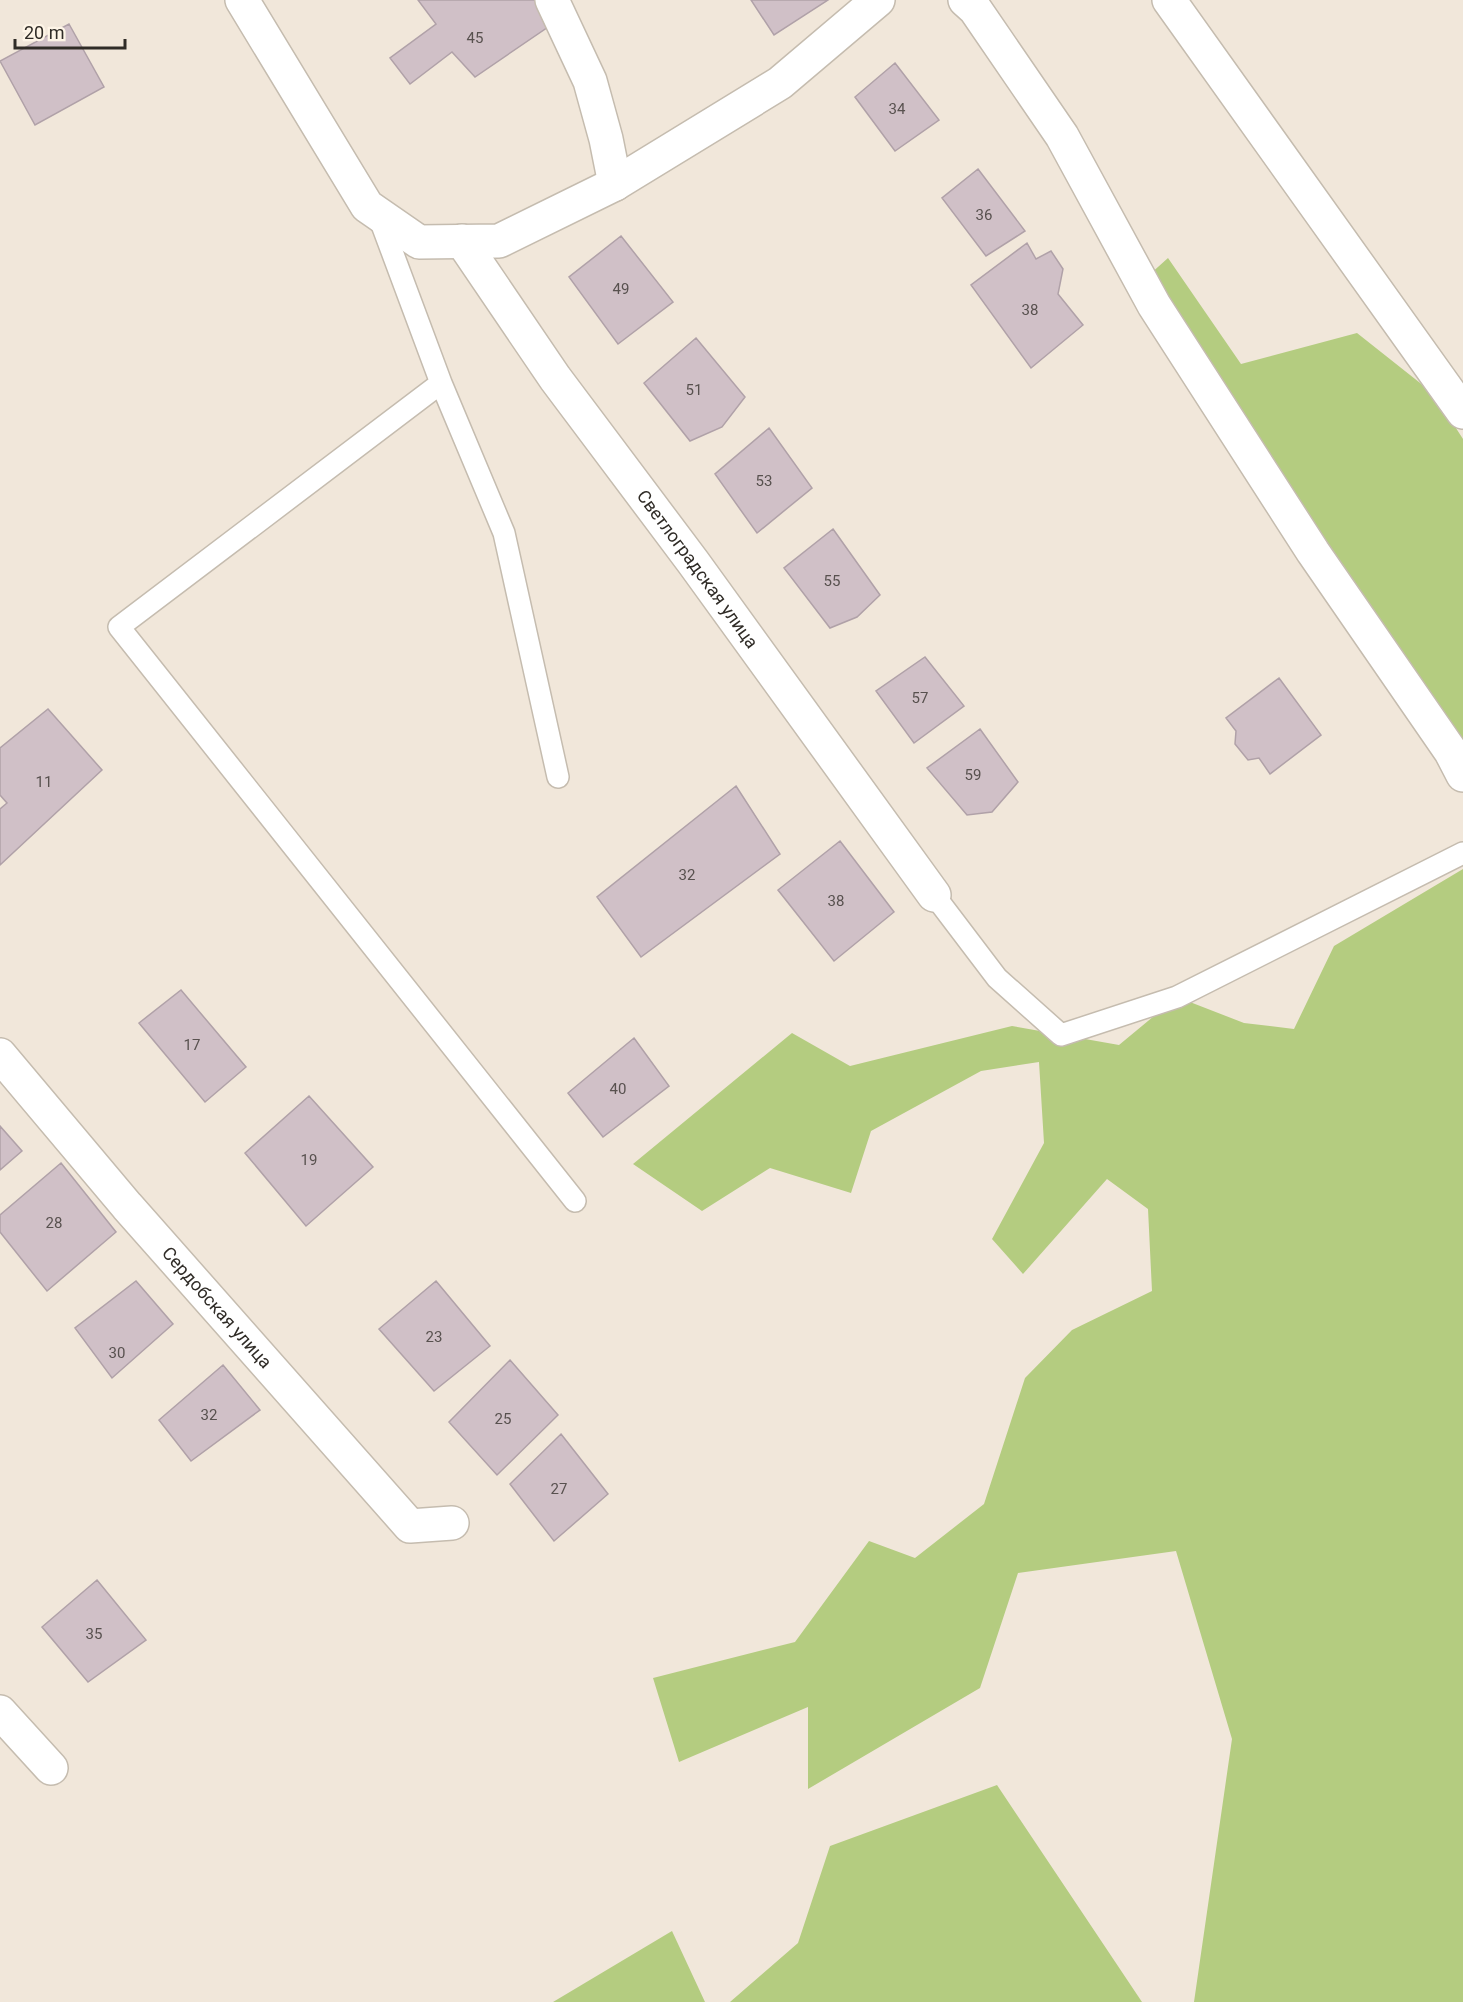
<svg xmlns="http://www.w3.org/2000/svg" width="1463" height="2002" font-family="Roboto,sans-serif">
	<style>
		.green { fill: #b4cc80 }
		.building { fill: #d0c0c7; stroke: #b0a1a8; stroke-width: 1.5 }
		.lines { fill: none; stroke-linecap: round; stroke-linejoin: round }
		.lane-casing { stroke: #c5bcaf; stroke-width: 24 }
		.street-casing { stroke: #c5bcaf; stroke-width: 36 }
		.lane { stroke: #fff; stroke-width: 21 }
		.street { stroke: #fff; stroke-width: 33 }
		.labels { text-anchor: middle; stroke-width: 5; stroke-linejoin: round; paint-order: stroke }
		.number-label { font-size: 15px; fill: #58514f }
		.street-label { font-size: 18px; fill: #302c27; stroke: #fef5e7 }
	</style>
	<rect width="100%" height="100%" fill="#f1e7da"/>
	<path class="green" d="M1168,258l73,106 116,-31 77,61 29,45v301l-324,-456z
		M1463,869v1133h-269l38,-263 -56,-188 -158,22 -38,115 -172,101v-82l-129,55 -26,-84 142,-36 74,-101 46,17 69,-54 41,-126 47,-48 80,-39 -4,-82 -41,-30 -84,95 -31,-35 52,-96 -5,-81 -58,9 -110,60 -20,62 -81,-25 -68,43 -69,-47 159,-131 58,33 162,-40 107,19 58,-48 67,26 50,6 40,-83z
		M997,1785l145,217h-412l68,-59 32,-97z
		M672,1931l33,71h-152z"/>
	<path class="building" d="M418,0h118l15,25 -76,52 -23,-25 -42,32 -20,-26 46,-34z
		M751,0h77l-54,35z
		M69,24l35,63 -69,38 -35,-64z
		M895,63l44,57 -44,31 -40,-54z
		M978,169l47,62 -39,25 -44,-58z
		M621,236l52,66 -55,42 -49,-67z
		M1027,243l9,16 15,-8 12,18 -5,25 25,31 -52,43 -60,-83z
		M696,338l49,59 -23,30 -32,14 -46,-58z
		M769,428l43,60 -55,45 -42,-59z
		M833,529l47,66 -23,22 -27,11 -46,-60z
		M925,657l39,49 -50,37 -38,-52z
		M1279,678l42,57 -51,39 -11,-16 -11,2 -13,-16 1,-13 -10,-13z
		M48,709l54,61 -102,95v-56l7,-6 -7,-8v-47z
		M980,729l38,53 -26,30 -25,3 -40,-47z
		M736,786l44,68 -139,103 -44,-60z
		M840,841l54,71 -60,49 -56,-71z
		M181,990l65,77 -41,35 -66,-79z
		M634,1038l35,48 -66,51 -35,-44z
		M309,1096l64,71 -67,59 -61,-73z
		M0,1126l22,25 -22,19z
		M61,1163l55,69 -69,59 -47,-59v-17z
		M136,1281l37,43 -61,54 -37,-50z
		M436,1281l54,65 -56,45 -55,-62z
		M510,1360l48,55 -61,60 -48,-53z
		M223,1365l37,45 -69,51 -32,-41z
		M561,1434l47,60 -54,47 -44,-57z
		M97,1580l49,60 -58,42 -46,-55z"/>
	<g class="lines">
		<defs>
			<path id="lane" d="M378,214l63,169 -322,244 456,574
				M441,383l63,150 54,244
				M934,895l63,83 64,57 116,-38 286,-144"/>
			<g id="street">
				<path d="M242,0l125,206 52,36 80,-1 116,-57 165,-101 98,-83"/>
				<path d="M552,0l38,81 16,58 9,45"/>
				<path d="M965,0l10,9 87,127 92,169 159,247 138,200 12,23"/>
				<path d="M1169,0l294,412"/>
				<path id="s1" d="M462,241l93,137 138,184 241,333"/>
				<path id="s2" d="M0,1055l127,151 283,320 42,-3"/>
				<path d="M0,1712l51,56"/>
			</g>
		</defs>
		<use href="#lane" class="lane-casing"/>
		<use href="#street" class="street-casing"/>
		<use href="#lane" class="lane"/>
		<use href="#street" class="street"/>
	</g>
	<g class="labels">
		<g class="number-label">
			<text x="475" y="43">45</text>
			<text x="897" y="114">34</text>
			<text x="984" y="220">36</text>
			<text x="621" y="294">49</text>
			<text x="1030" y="315">38</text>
			<text x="694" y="395">51</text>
			<text x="764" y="486">53</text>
			<text x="832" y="586">55</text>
			<text x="920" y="703">57</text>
			<text x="973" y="780">59</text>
			<text x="44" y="787">11</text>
			<text x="687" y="880">32</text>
			<text x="836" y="906">38</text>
			<text x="192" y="1050">17</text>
			<text x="618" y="1094">40</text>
			<text x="309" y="1165">19</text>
			<text x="54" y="1228">28</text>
			<text x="434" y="1342">23</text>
			<text x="117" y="1358">30</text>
			<text x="209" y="1420">32</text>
			<text x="503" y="1424">25</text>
			<text x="559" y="1494">27</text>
			<text x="94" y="1639">35</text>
		</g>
		<g class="street-label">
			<text dy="6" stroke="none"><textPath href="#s1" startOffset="404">Светлоградская улица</textPath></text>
			<text dy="6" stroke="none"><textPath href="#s2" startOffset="333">Сердобская улица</textPath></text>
		</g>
	</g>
	<path d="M15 39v9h110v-9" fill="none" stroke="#302c27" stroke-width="3"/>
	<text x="24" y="39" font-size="18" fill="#302c27" stroke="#fef5e7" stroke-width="4.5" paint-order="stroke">20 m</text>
</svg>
